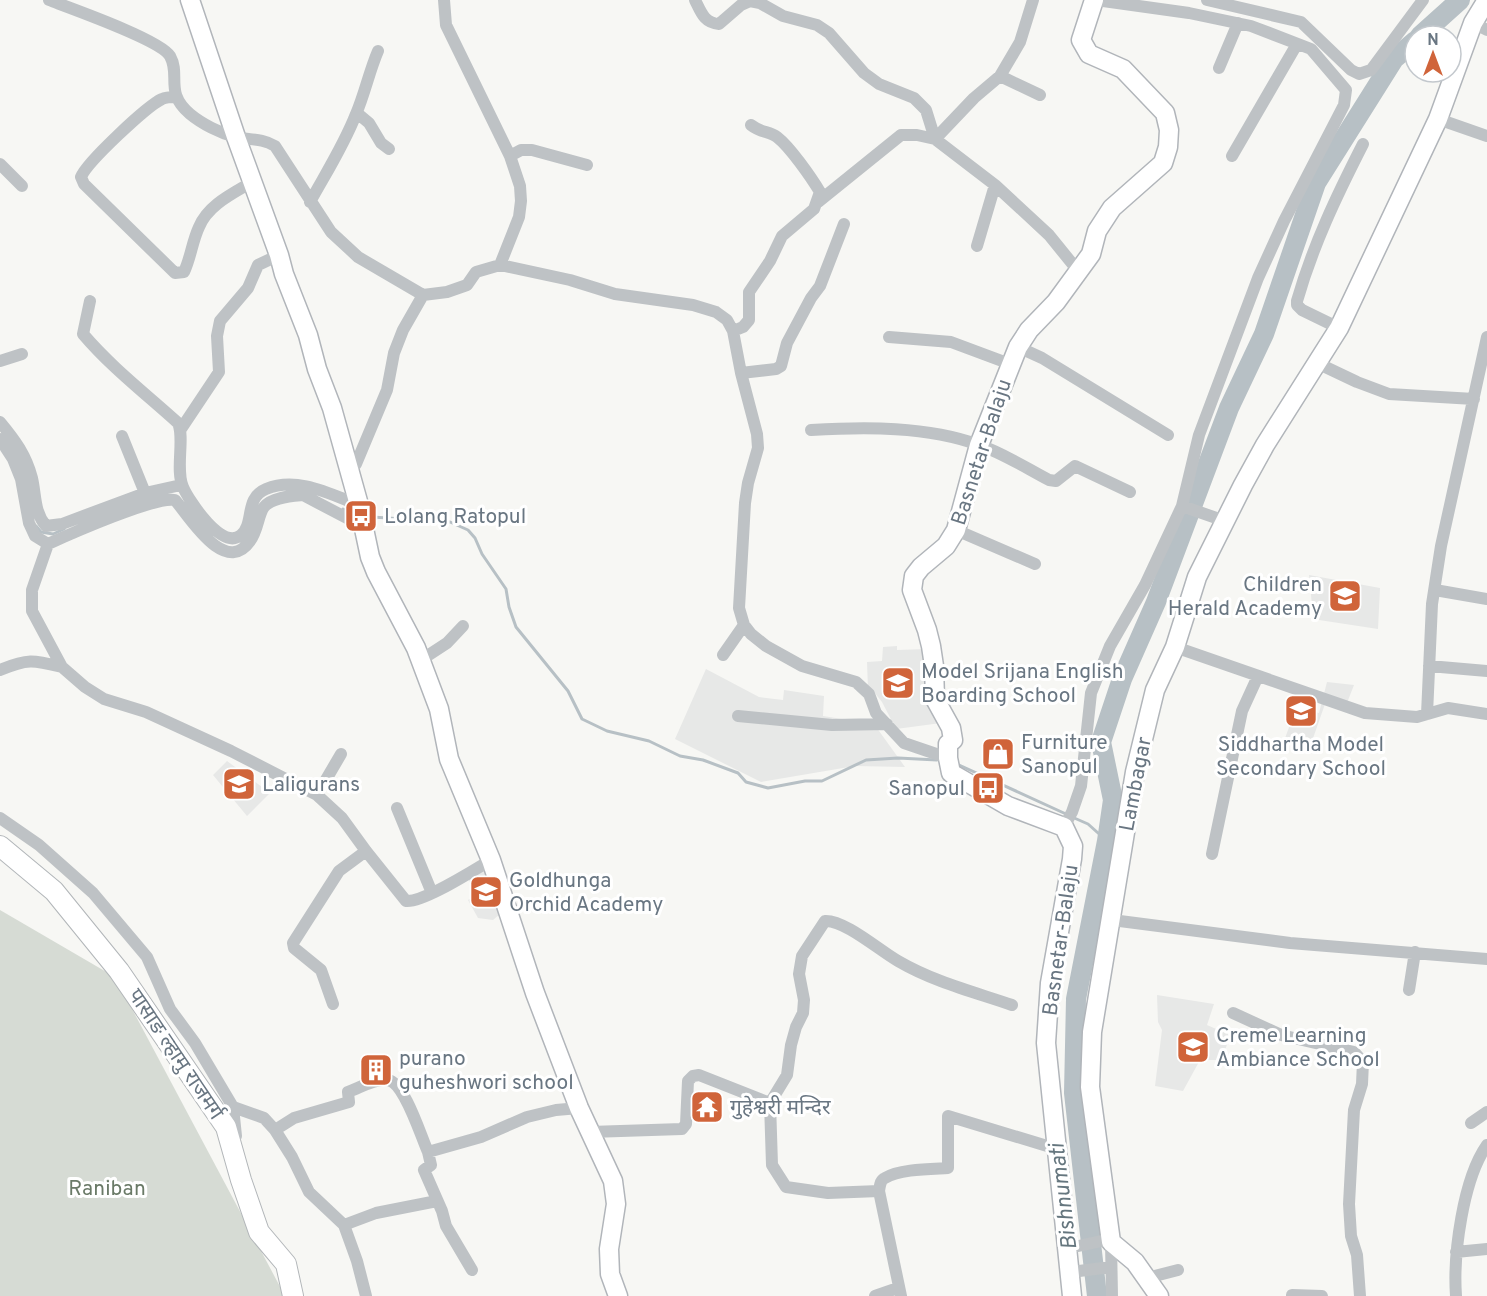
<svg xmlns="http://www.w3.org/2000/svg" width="1487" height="1296" font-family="Overpass,'Noto Sans Devanagari',sans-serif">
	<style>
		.built { fill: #e7e8e7 }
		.green { fill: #d6dbd4 }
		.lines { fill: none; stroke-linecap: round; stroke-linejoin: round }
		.stream { stroke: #b7c0c5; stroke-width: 3 }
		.river { stroke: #b7c0c5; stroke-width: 20 }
		.secondary-casing { stroke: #b1b5ba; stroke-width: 21 }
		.primary-casing { stroke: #b2b6b9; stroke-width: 22 }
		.street { stroke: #bec2c5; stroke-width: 12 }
		.secondary { stroke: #fff; stroke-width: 18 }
		.primary { stroke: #fff; stroke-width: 20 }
		.labels { text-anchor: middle; stroke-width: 6; stroke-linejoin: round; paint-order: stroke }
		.street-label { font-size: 21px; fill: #697682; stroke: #fff }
		.poi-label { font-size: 21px; fill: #697682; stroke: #fff; text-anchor: start }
		.park-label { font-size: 21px; fill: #6a7a67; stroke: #fff }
		.water-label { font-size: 22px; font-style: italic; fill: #65767e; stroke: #fff }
	</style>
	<rect width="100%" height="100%" fill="#f7f7f4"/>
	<path class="built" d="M1309,575l71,13 -2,41 -59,-9 -7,-15z
		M897,646v4l30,-1 14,74 -45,6 -14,-27 -8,-10 -6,-3 -1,-27 15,-1 1,-14z
		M706,669l53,28 24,3 1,-10 40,6 -1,20 51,8 31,43 -50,-1 -94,16 -86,-43z
		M1327,682l27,3 -9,23 -20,-4 -14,40 -27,-3 12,-33 23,5z
		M227,761l43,32 -23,23 -34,-41z
		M486,866l14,48 -7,6 -15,-2 -10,-18 9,-6 -11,-19z
		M1157,995l57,9 -7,21 23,10 -8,25h-22l-17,31 -28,-5 7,-56 -4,-8z"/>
	<path class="green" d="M0,910l115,67 170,319h-285z"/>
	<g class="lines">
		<path class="stream" d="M343,509l8,4
			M372,517l78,5 18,8 7,8 7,16 24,35 3,18 7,20 52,64 14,28 25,12 42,10 31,15 23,4 35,13 8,9 22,6 37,-7h17l44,-21 32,-2 39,2
			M36,526l5,6 12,2 11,-5
			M959,765l107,49
			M1072,817l16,7 19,17"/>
		<path class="river" d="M1420,36l40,-36
			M1097,1296l-23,-203 2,-94 31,-158 6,-41 -12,-58 21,-63 34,-77 73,-194 35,-74 52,-151 78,-124 21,-18"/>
		<defs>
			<path id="secondary" d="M190,0l46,137 43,118 5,19 24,61 9,34 15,39 27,97 11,52 6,15 40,76 23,61 10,50 42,101 44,133 44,115 34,73 3,23 -7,45 1,25 8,22
				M1072,1296l-26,-253 4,-60 22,-124 1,-13 -9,-19 -56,-21 -57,-33 -3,-15v-14l5,-4 -2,-12 -16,-29 -1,-33 -3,-20 -4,-16 -15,-40 2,-14 7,-9 25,-21 10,-16 23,-85 39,-98 11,-17 27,-28 35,-48 6,-23 15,-23 51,-45 5,-16 1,-17 -4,-17 -42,-44 -34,-15 -8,-14 13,-40
				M1159,1296l-24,-34 -24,-20 -21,-155 2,-55 43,-260 20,-82 20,-43 22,-70 46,-92 22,-40 74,-117 99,-209 35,-96 14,-23"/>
			<path id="primary" d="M0,846l54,45 65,80 107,156 15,53 18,52 27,32 7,32"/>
		</defs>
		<use href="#secondary" class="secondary-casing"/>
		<use href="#primary" class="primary-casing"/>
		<path class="street" d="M49,0c21,8 112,40 121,56 11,20 -6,36 20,58 12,10 30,19 45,23 14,3 27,1 40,9l56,86 27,25 65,38 24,-3 20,-7 9,-13 24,-7 70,15 45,14 78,11 23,7 11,8 6,11 8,42 16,61 1,14 -10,35 -3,20 -6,105 5,17 7,9 15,12 36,20 54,16 13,12 7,19 28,30 44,15
			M444,0l2,25 64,131 10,30 1,15 -2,16 -19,48
			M695,0c6,12 9,23 24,24l22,-19 9,-4 10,2 23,13 34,9 12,8 35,40 15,11 35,14 12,12 9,29 60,46 54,50 30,37
			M1096,0l93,13 62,13 60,23 35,41 -2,15 -60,116 -26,57 -59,157 -17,71 43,15
			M1207,0l94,22 50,48 8,4 12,-4 52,-70
			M1473,23l14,7
			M1219,68l19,-45
			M1000,76l40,19
			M176,97c-5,0 -10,0 -14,2 -15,7 -75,63 -81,78l3,7 91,89 9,-1c7,-15 8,-30 15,-45 9,-22 33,-33 53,-45
			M357,113l12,10 12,20 8,6
			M1438,119l49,17
			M510,156l11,-6h11l55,15
			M1232,156l65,-112
			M0,164l22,22
			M310,202c16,-29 34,-57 46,-88 9,-21 13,-42 22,-63
			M818,202l83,-67h16l18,4 39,-41 26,-22 20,-34 13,-42
			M977,246l18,-61
			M90,301l-7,33c28,33 63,60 95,89 7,15 -3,47 5,64 6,14 39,64 58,48 14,-12 3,-37 25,-46 31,-13 64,5 93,16
			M1339,328l-37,-18 -5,-5v-4c16,-56 40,-106 66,-157
			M733,331l10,-4 6,-7v-28l21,-31 12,-25 32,-27 6,-17c-9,-15 -30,-45 -43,-55 -8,-6 -16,-4 -26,-12
			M889,337l62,5 59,22
			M1018,347l24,11 126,77
			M0,361l22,-7
			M1317,363l40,19 32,12 85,5
			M741,373l35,-4 5,-3 6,-23 24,-45 9,-12 24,-62
			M0,422c15,18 26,33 32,56 4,17 2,34 14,48l16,-2 83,-31 36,-8
			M181,429l38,-57 -2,-36 3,-15 28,-33 10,-23 21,-10
			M811,430c54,-3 116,-4 168,15 24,8 47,23 70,35l7,1 19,-15 55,26
			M122,436l23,57
			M0,439l13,20 8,20 8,44 6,13 13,8
			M350,470l6,-6 31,-74 7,-37 9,-23 20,-35
			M364,527l-61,-32c-11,1 -31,2 -39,12 -6,8 -6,24 -14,34 -25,36 -61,-25 -75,-41 -19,-4 -105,34 -127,44l-16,46v21l30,56 23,20 19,12 42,13 85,39 86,44 25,23 24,33 40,50c17,2 68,-31 85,-41
			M956,530l79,34
			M1435,590l52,9
			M1175,647l190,66 52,4 31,-9 39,6
			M723,655l21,-30
			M421,660l26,-17 16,-17
			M1429,666l58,5
			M0,670c28,-12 34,-10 62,-3
			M1427,714l5,-110 9,-58 46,-209
			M738,716l94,9 55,-1
			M317,795l24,-41
			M397,808l35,85
			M0,818l39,27 54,48 54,64 23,52 25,34 38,64 3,29
			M1064,827l8,-15 9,-26 10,-93 19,-47 35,-61 37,-79
			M1212,854l30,-143 16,-35
			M1112,920l178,23 197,16
			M1409,990l6,-38
			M333,1004l-12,-34 -27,-22 -1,-5 46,-72 27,-20
			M1233,1013l48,22 73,17 9,10 -1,22 -8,26 -5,94 2,32 6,19 3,41
			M770,1103l17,-28 4,-30 5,-18 7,-14 1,-13 -5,-26 3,-18 23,-35c20,-1 55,30 73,40 36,21 76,31 114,44
			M233,1107l31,11 11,12 17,27 17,35 35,33 13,36 9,35
			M1471,1123l16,-11
			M275,1130l19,-12 55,-16 -1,-10c12,-4 27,-14 40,-12 17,3 33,57 40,72l53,-15 46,-20 29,-7 23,-2
			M590,1132l92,-3 4,-5 2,-43 5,-5 6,-1 71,28 2,62 14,22 42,6 51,-2
			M428,1152l3,13 -7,5 18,41 4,15 26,44
			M344,1225l32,-12 61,-12
			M1111,1242l1,54
			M1069,1248l42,-9
			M1456,1252l31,-3
			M1071,1272l40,-5
			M1147,1278l31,-8
			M1292,1295l30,1
			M875,1296l23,-8
			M901,1296l-22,-105c1,-5 1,-11 6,-13 14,-9 46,-9 63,-10v-52l109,33
			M1456,1296c-3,-42 7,-117 31,-151"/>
		<use href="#secondary" class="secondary"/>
		<use href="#primary" class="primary"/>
	</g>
	<defs>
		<symbol id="bus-square" viewBox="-11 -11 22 22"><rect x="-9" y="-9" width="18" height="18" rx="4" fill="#d0643a" stroke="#fff"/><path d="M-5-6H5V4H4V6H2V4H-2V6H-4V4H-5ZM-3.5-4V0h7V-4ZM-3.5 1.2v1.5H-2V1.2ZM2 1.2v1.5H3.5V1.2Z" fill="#fff"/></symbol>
		<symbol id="school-square" viewBox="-11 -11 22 22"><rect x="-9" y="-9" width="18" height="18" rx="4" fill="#d0643a" stroke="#fff"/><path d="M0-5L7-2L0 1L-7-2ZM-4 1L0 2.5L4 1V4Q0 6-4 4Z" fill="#fff"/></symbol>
		<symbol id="shop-square" viewBox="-11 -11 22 22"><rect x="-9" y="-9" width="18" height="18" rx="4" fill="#d0643a" stroke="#fff"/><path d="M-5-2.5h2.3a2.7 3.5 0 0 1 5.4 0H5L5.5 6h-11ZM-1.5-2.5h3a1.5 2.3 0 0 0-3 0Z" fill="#fff"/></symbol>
		<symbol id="building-square" viewBox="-11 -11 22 22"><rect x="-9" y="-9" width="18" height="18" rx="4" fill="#d0643a" stroke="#fff"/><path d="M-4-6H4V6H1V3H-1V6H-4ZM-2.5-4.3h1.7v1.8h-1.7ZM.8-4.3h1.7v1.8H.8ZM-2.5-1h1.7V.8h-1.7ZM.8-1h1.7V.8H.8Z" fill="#fff"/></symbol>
		<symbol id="temple-square" viewBox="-11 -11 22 22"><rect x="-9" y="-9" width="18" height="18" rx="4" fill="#d0643a" stroke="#fff"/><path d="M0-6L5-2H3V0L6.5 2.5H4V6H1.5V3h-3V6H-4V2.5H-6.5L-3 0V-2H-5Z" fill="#fff"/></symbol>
	</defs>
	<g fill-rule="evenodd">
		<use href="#bus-square" x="342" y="497" width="38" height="38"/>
		<use href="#school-square" x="1326" y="577" width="38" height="38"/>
		<use href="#school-square" x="879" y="664" width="38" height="38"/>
		<use href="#school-square" x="1282" y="692" width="38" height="38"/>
		<use href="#shop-square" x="979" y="735" width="38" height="38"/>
		<use href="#school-square" x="220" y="765" width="38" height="38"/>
		<use href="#bus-square" x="969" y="769" width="38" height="38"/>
		<use href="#school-square" x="467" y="873" width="38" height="38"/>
		<use href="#school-square" x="1174" y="1028" width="38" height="38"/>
		<use href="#building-square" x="357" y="1051" width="38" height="38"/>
		<use href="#temple-square" x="688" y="1088" width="38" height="38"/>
	</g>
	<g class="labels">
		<g class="street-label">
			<text transform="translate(981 452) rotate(-72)" y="7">Basnetar-Balaju</text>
			<text transform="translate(1135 784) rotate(-79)" y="7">Lambagar</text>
			<text transform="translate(1060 940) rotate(-82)" y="7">Basnetar-Balaju</text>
			<text transform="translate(176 1054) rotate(56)" y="7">पासाङ ल्हामु राजमर्ग</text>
		</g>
		<g class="poi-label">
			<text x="384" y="523">Lolang Ratopul</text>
			<text x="1322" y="591" text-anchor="end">Children<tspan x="1322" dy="24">Herald Academy</tspan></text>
			<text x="921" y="678">Model Srijana English<tspan x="921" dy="24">Boarding School</tspan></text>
			<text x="1021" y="749">Furniture<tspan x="1021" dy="24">Sanopul</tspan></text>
			<text x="1301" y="751" text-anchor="middle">Siddhartha Model<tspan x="1301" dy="24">Secondary School</tspan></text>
			<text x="262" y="791">Laligurans</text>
			<text x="965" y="795" text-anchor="end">Sanopul</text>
			<text x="509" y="887">Goldhunga<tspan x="509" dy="24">Orchid Academy</tspan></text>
			<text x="1216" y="1042">Creme Learning<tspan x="1216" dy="24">Ambiance School</tspan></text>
			<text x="399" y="1065">purano<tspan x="399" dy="24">guheshwori school</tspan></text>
			<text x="730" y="1114">गुहेश्वरी मन्दिर</text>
		</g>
		<g class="park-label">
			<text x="107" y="1195">Raniban</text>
		</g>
		<g class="water-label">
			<text transform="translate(1062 1197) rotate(-97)" y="8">Bishnumati</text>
		</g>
	</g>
	<g transform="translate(1433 54)"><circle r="28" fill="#ffffff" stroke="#c3c8cd" stroke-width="1.5"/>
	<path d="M0-4.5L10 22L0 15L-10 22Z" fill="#d0643a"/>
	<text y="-9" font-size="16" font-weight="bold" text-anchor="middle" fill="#697682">N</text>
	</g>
</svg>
